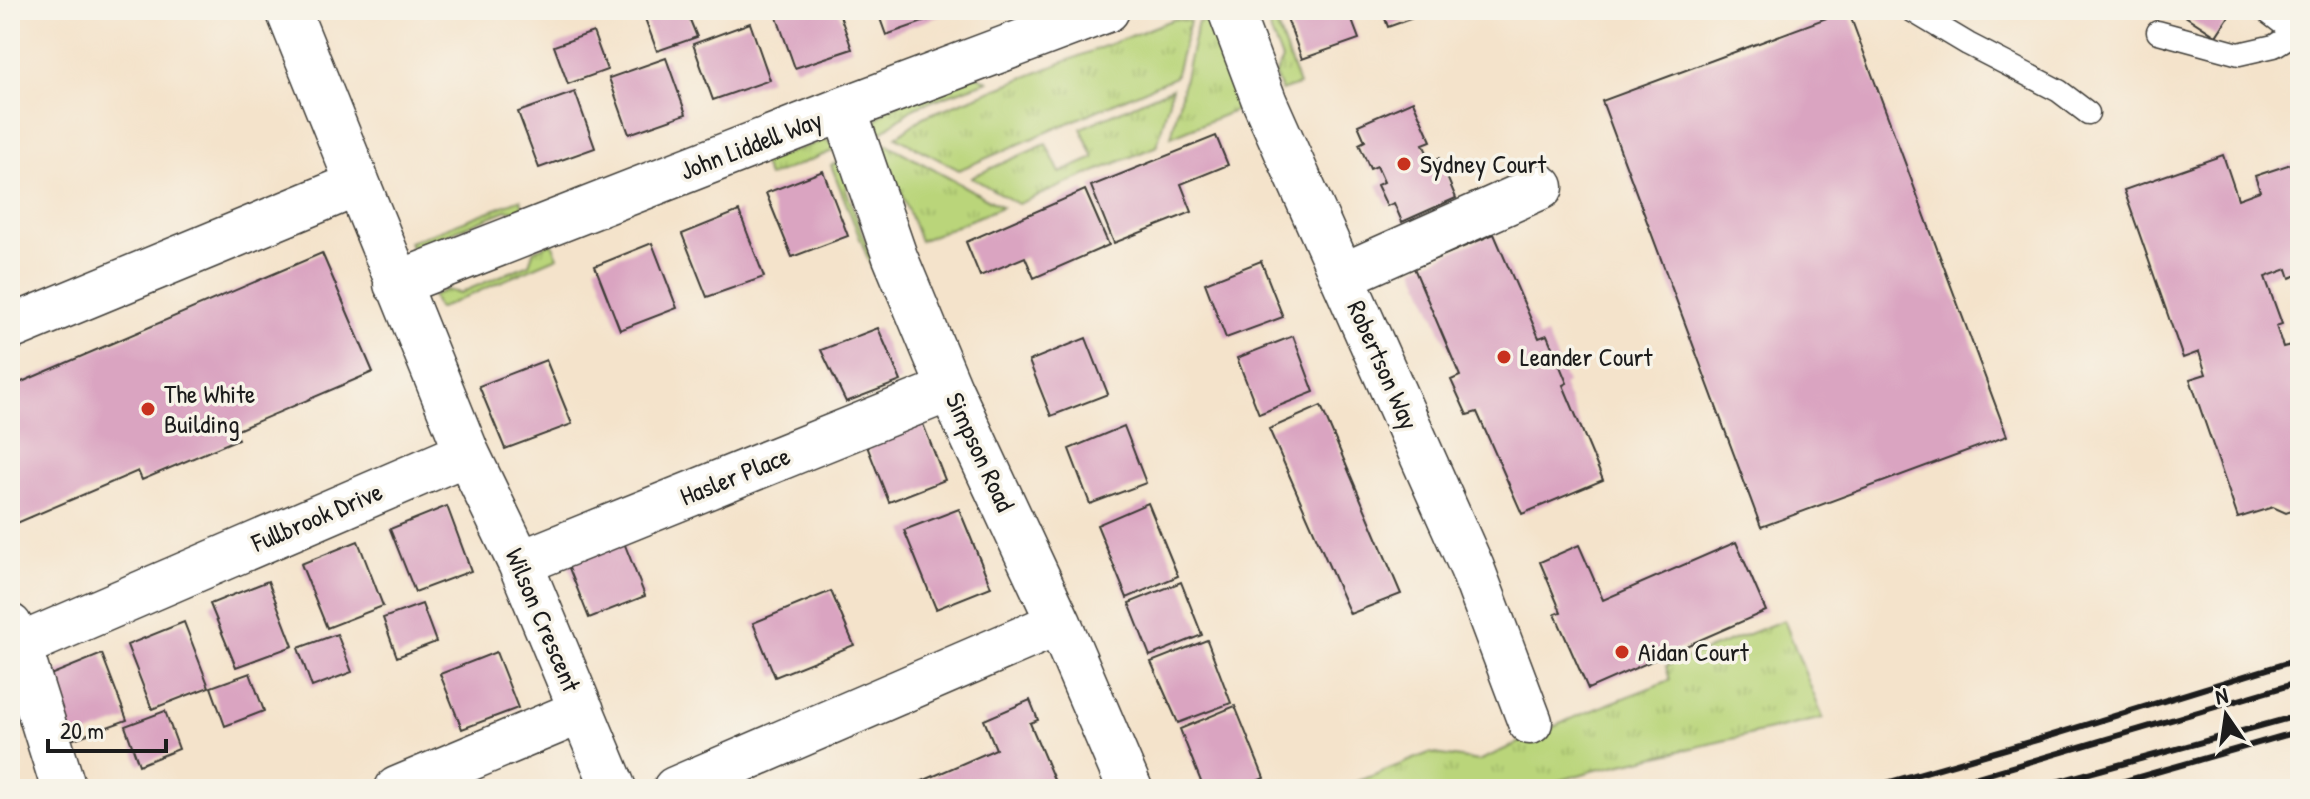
<svg xmlns="http://www.w3.org/2000/svg" width="2310" height="799" font-family="'Patrick Hand',sans-serif">
	<style>
		.grass { fill: url(#grass-tufts); stroke: #6b784b; stroke-width: 2 }
		.building { fill: #daa4c1 }
		.lines { fill: none; stroke-linecap: round; stroke-linejoin: round }
		.lane-casing { stroke: #3c3a36; stroke-width: 25 }
		.street-casing { stroke: #3c3a36; stroke-width: 47 }
		.lane { stroke: #fff; stroke-width: 22 }
		.street { stroke: #fff; stroke-width: 44 }
		.rail { stroke: #1c1c1c; stroke-width: 6 }
		.poi-dot { fill: #c8321e; stroke: #f7f3e8; stroke-width: 3 }
		.labels { text-anchor: middle; stroke-width: 7; stroke-linejoin: round; paint-order: stroke }
		.street-label { font-size: 26px; fill: #1c1c1c; stroke: #f7f3e8 }
		.poi-label { font-size: 26px; fill: #1c1c1c; stroke: #f7f3e8; text-anchor: start }
	</style>
	<defs>
		<pattern id="grass-tufts" width="24" height="20" patternUnits="userSpaceOnUse" patternTransform="scale(2)"><rect width="24" height="20" fill="#bad57a"/><path d="M3 7l-1-3M5 7V3M7 7l1-3M15 17l-1-3M17 17v-4M19 17l1-3" fill="none" stroke="#9fb669"/></pattern>
	</defs>
	<rect width="100%" height="100%" fill="#f7f3e8"/>
	<filter id="ink" filterUnits="userSpaceOnUse"><feTurbulence type="fractalNoise" baseFrequency=".0125" numOctaves="2"/><feDisplacementMap in="SourceGraphic" scale="16" xChannelSelector="R" yChannelSelector="G"/><feConvolveMatrix kernelMatrix="1 2 1 2 8 2 1 2 1" color-interpolation-filters="sRGB"/></filter>
	<filter id="wash" filterUnits="userSpaceOnUse"><feTurbulence type="fractalNoise" baseFrequency=".006" numOctaves="4" result="noise"/><feDisplacementMap in="SourceGraphic" scale="32" xChannelSelector="R" yChannelSelector="G"/><feGaussianBlur stdDeviation="1.8" result="paint"/><feColorMatrix in="noise" values="0 0 0 0 0 0 0 0 0 0 0 0 0 0 0 0 0 1.4 0 .05"/><feComposite in="paint" operator="in"/></filter>
	<g filter="url(#wash)">
		<rect width="100%" height="100%" fill="#f4e3cb"/>
		<path class="grass" d="M1251,10h20l28,75 -18,6 -6,-16 7,-15 -15,-38 -14,-6z
			M1213,18l33,88 -75,31 27,-115z
			M1174,19l16,2 -15,56 -216,93 -63,-33 27,-20z
			M972,73l16,8 -73,26 -32,24 -6,1 -1,-12 12,-12z
			M1172,88l-15,58 -139,58 -47,-27 75,-33 14,29 34,-15 -13,-30z
			M825,140l15,8 -72,29 -6,-15z
			M887,144l115,63 -82,34 -37,-94z
			M846,159l4,11 -4,19 24,65 14,9 8,13 -14,8 -47,-119z
			M521,199l3,13 -17,-2 -72,29 -2,9 -18,8 -6,-14z
			M552,243l6,14 -120,52 -6,-13 14,-6 14,3 69,-29 5,-14z
			M1784,620l39,98 -231,53 -59,18h-194l90,-36 50,8 96,-44 95,-37 -4,-14z"/>
		<g id="blocks">
			<path class="building" d="M652,10h34l11,27 -40,14 -14,-38z
				M781,10h57l14,39 -57,19 -20,-56z
				M877,10h64l2,5 -57,20z
				M1284,10h64l11,29 -57,20z
				M1382,10h53l-47,17z
				M1848,10l159,426 -246,91 -159,-426z
				M2176,10h57l-17,26z
				M750,23l20,57 -57,20 -20,-56z
				M593,32l14,38 -39,14 -14,-38z
				M666,58l20,56 -57,20 -20,-56z
				M575,92l20,56 -56,20 -21,-56z
				M1413,101l18,40 -8,3 8,17 8,-3 17,40 -54,24 -8,-19 -7,3 -10,-21 7,-3 -7,-16 -7,3 -11,-25 6,-3 -7,-16z
				M1216,136l12,29 -47,19 11,28 -78,31 -23,-57z
				M2223,155l15,44 22,-8 -5,-15 45,-15v113l-10,4 -3,-9 -22,8 17,47 -6,2 7,21 8,-2 9,27v136l-14,5 -13,-6 -35,11 -48,-139 16,-5 -7,-22 -16,6 -59,-168z
				M823,171l25,65 -56,21 -26,-64z
				M1085,190l24,55 -75,33 -9,-21 -45,19 -14,-34z
				M739,211l25,66 -57,20 -25,-63z
				M1494,234l45,104 8,-3 20,48 -4,2 40,95 -81,34 -45,-102 -10,3 -16,-35 9,-4 -46,-108z
				M652,243l25,65 -57,22 -25,-64z
				M322,253l51,119 -138,59 3,8 -96,41 -4,-9 -128,55v-139z
				M1261,261l22,56 -57,21 -21,-55z
				M878,328l23,53 -55,21 -25,-52z
				M1293,336l21,56 -55,22 -22,-56z
				M1086,338l22,56 -57,22 -22,-55z
				M546,360l26,64 -67,25 -26,-63z
				M1321,406l80,188 -51,20 -81,-185z
				M923,424l22,56 -56,22 -22,-56z
				M1124,426l22,57 -56,21 -21,-55z
				M1148,503l30,73 -51,22 -30,-73z
				M447,506l24,65 -56,21 -25,-63z
				M959,509l32,78 -55,22 -32,-79z
				M623,540l22,56 -56,22 -22,-55z
				M358,541l25,65 -56,22 -26,-64z
				M1736,542l30,69 -178,78 -33,-75 6,-2 -21,-50 39,-17 24,55z
				M268,581l25,65 -57,21 -26,-63z
				M1181,582l21,53 -52,21 -21,-53z
				M831,591l23,54 -79,32 -22,-54z
				M422,604l14,38 -39,15 -14,-39z
				M184,622l25,65 -57,22 -25,-64z
				M337,634l15,38 -40,15 -14,-39z
				M1207,640l24,63 -53,20 -27,-61z
				M496,652l22,56 -56,21 -22,-55z
				M102,654l25,66 -56,20 -26,-63z
				M250,673l14,38 -39,15 -14,-39z
				M1030,700l8,20 -8,3 28,66h-154l92,-40 -12,-29z
				M1235,706l29,72 -25,11h-35l-24,-60z
				M165,711l14,38 -40,16 -14,-39z"/>
		</g>
	</g>
	<g filter="url(#ink)">
		<use href="#blocks" fill-opacity="0" stroke="#3c3a36" stroke-width="2"/>
		<g class="lines">
			<defs>
				<path id="lane" d="M1911,10l57,34 91,47 29,22
					M2158,32l81,22 35,-8 21,-13 -30,-23"/>
				<path id="street" d="M288,10l70,174
					M1230,10l35,93 207,465 58,154
					M844,109l51,148 55,132 109,234 71,166
					M1344,275l197,-88
					M396,284l448,-175 263,-99
					M10,328l348,-144 109,269 53,110 94,226
					M520,563l430,-174
					M10,626l9,20 45,143
					M19,646l448,-193
					M397,789l185,-78
					M675,789l384,-166"/>
			</defs>
			<use href="#lane" class="lane-casing"/>
			<use href="#street" class="street-casing"/>
			<use href="#lane" class="lane"/>
			<use href="#street" class="street"/>
			<path class="rail" d="M1866,789l174,-50 260,-80
				M1937,789l363,-107
				M2031,789l269,-74
				M2097,789l203,-58"/>
		</g>
	</g>
	<g class="poi-dot">
		<circle cx="1404" cy="164" r="8"/>
		<circle cx="1504" cy="357" r="8"/>
		<circle cx="148" cy="409" r="8"/>
		<circle cx="1622" cy="652" r="8"/>
	</g>
	<g class="labels">
		<g class="street-label">
			<text transform="translate(751 145) rotate(-21)" y="9">John Liddell Way</text>
			<text transform="translate(1383 365) rotate(66)" y="9">Robertson Way</text>
			<text transform="translate(980 452) rotate(65)" y="9">Simpson Road</text>
			<text transform="translate(735 476) rotate(-22)" y="9">Hasler Place</text>
			<text transform="translate(317 517) rotate(-23)" y="9">Fullbrook Drive</text>
			<text transform="translate(543 620) rotate(67)" y="9">Wilson Crescent</text>
		</g>
		<g class="poi-label">
			<text x="1420" y="173">Sydney Court</text>
			<text x="1520" y="366">Leander Court</text>
			<text x="164" y="403">The White<tspan x="164" dy="30">Building</tspan></text>
			<text x="1638" y="661">Aidan Court</text>
		</g>
	</g>
	<rect width="2310" height="799" fill="none" stroke="#f7f3e8" stroke-width="40"/>
	<g transform="translate(2226 715) rotate(347)" stroke="#f7f3e8" stroke-width="6" paint-order="stroke">
	<path d="M0-6L14 30L0 20L-14 30Z" fill="#1c1c1c"/>
	<text y="-12" font-size="22" font-weight="bold" text-anchor="middle" fill="#1c1c1c">N</text>
	</g>
	<path d="M48 739v12h118v-12" fill="none" stroke="#1c1c1c" stroke-width="4"/>
	<text x="60" y="739" font-size="24" fill="#1c1c1c" stroke="#f7f3e8" stroke-width="6" paint-order="stroke">20 m</text>
</svg>
